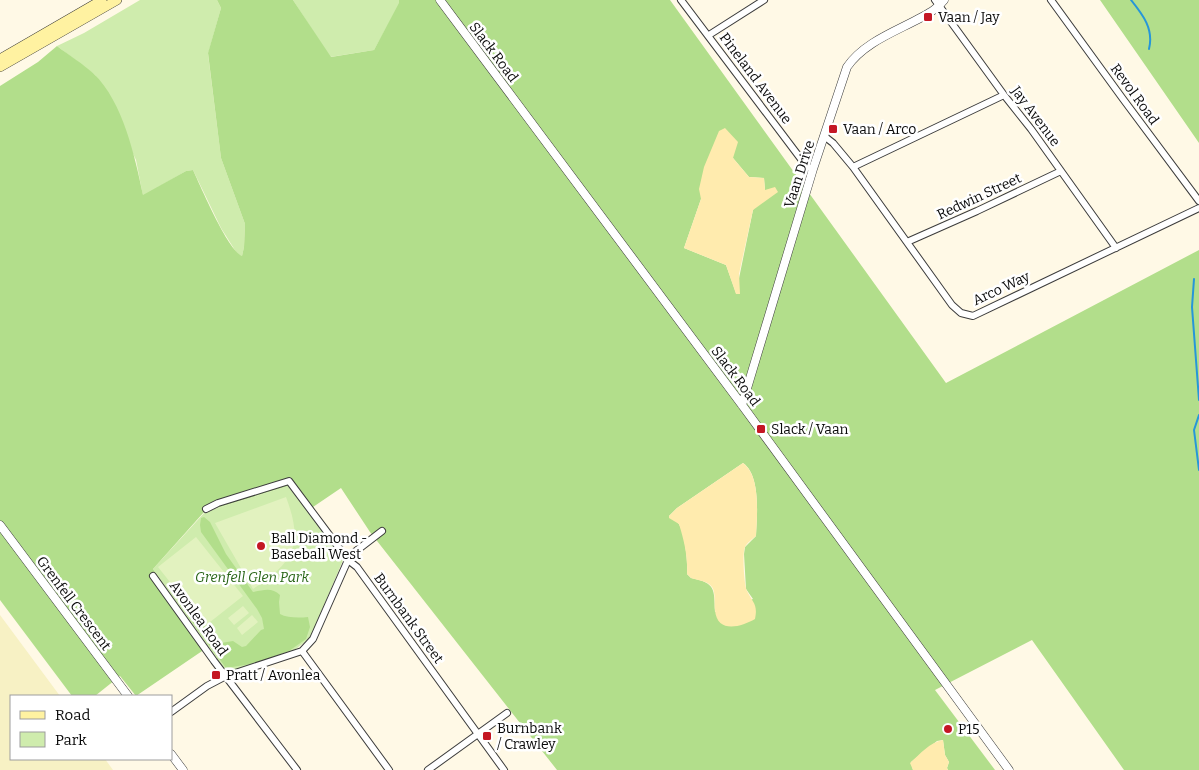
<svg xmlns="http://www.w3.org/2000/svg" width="1199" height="770" font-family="Bitter,serif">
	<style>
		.farmland { fill: #f7f1c4 }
		.green { fill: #cfecad }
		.forest { fill: #b2de8b; fill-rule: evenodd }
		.sand { fill: #ffebae }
		.pitch { fill: #e2f2bf }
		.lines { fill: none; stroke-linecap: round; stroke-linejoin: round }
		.stream { stroke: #2696d9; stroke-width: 2 }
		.minor-casing { stroke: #3c3c3c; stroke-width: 8 }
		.tertiary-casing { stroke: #3c3c3c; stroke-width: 9 }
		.secondary-casing { stroke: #2b2b2b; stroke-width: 10 }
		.minor { stroke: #fff; stroke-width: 6 }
		.tertiary { stroke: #fff; stroke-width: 8 }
		.secondary { stroke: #fff2a1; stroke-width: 9 }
		.poi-dot { fill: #c41724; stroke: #fff; stroke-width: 2 }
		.labels { text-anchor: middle; stroke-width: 5; stroke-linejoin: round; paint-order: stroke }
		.poi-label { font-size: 14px; fill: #090909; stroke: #fff; text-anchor: start }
		.street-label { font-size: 14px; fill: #090909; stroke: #fff }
		.park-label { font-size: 14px; font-style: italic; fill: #286516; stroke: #fff }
	</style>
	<rect width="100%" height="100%" fill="#fff9e6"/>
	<path class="farmland" d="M0,615l60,81h-49v63h94l8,11h-113z"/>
	<path class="green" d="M140,0h77l4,8 -13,46 13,104 24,66 -1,23 -2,9 -4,-1 -17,-27 -28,-58 -7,1 -43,25 -7,-36 -41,-85 -38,-29 27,-13z
		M293,0h106l1,3 -26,47 -44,7z
		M288,486l56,72 -34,80 -18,14 -65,21 -74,-104 52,-57z"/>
	<path class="forest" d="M217,0h76l38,57 43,-7 25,-47v-3h271l276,383 253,-133v520h-75l-92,-130 -97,50 60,80h-47l-1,-2 2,-6 -4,-7 -2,-15 -6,1 -26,21 2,8h-356l-187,-238 -29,-44 -28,19 -25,-21 -84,26 -51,57 55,78 -72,49 -16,-20 -25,20h-23l-72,-96v-514l38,-24 19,-16c12,9 26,18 37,28 29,28 41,83 49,121l43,-24 7,-1c8,17 34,79 49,86l2,-9 1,-23 -24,-66 -13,-105 13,-45zM733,158l16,19 15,1 1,12 -12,20 -17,83 -10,-28 -42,-17 17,-49zM743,463c18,12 14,54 13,73l-11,11 -1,7 2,35 7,10 -38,13c-1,-23 1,-29 -24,-34l-4,-4c1,-11 -2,-43 -9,-51 -2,-3 -6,-5 -9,-7l8,-8z
		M1100,0h99v143z
		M204,517l6,5 16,32 27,38c11,-2 19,-5 27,3l-1,7 1,12c7,4 19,4 28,3l2,10 -4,12 -17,12 -32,12 -31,5 -41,-56 1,-4 35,35 12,-2 9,6 4,-1 15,-16 3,-1 -2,-11 -5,-9 -56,-77 -1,-7 1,-7z"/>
	<path class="sand" d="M725,128l13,14 -5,16 16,19 15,1 1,12 10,-3 3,5 -25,18 -14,64 1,20h-4l-10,-29 -42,-17 17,-49 -2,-10 5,-22 15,-36z
		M743,463c18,13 14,53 13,73 -4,3 -9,7 -11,11 -3,6 -1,38 2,44 6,12 11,13 8,28 -14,8 -38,15 -40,-9 -1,-6 1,-17 -3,-23 -4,-6 -15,-7 -21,-9l-4,-4c1,-17 -3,-34 -8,-50l-10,-6v-2l8,-8z
		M943,740l2,15 4,7 -2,6 1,2h-35l-3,-7c10,-9 20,-21 33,-23z"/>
	<path class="pitch" d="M286,497c18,48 8,65 -33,92l-38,-66z
		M196,537l47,59 -38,30 -47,-59z
		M243,606l6,7 -15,12 -6,-7z
		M252,615l6,7 -16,13 -5,-7z"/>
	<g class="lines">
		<path class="stream" d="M1131,0c12,15 23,29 18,49
			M1194,279l-2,28 7,93
			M1199,415l-5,15 5,40"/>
		<defs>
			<path id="minor" d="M681,0l126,167 6,2
				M935,0l69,95 27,34 85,119
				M1051,0l72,99 76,102
				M709,35l55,-35
				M824,136l9,7 20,24 99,138 9,8 12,3 226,-108
				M853,167l151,-72
				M907,242l70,-31 84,-40
				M206,509l12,-6 71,-22 59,79 9,7 147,203
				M153,576l61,85 83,109
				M302,651l87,119
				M171,712l36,-26 19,-10 76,-25 11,-12 35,-79 8,-9 26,-20
				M428,770l79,-57"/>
			<path id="tertiary" d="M440,0l302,405 267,365
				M742,405l71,-236 34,-102c17,-25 50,-36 75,-50 9,-5 16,-9 22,-17
				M0,525l128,171
				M171,754l12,16"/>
			<path id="secondary" d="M0,59l102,-59
				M0,67l117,-67"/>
		</defs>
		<use href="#minor" class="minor-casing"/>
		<use href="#tertiary" class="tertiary-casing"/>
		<use href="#secondary" class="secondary-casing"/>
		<use href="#minor" class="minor"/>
		<use href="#tertiary" class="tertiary"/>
		<use href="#secondary" class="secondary"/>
	</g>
	<g class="poi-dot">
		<rect x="923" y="12" width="10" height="10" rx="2.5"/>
		<rect x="828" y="124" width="10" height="10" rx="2.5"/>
		<rect x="756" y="424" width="10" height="10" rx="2.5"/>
		<circle cx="261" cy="546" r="5"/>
		<rect x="211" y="670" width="10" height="10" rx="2.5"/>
		<circle cx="948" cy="729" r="5"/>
		<rect x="482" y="731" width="10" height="10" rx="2.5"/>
	</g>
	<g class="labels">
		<g class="poi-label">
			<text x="938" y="22">Vaan / Jay</text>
			<text x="843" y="134">Vaan / Arco</text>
			<text x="771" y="434">Slack / Vaan</text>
			<text x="271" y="543">Ball Diamond -<tspan x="271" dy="16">Baseball West</tspan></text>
			<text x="226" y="680">Pratt / Avonlea</text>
			<text x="497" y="733">Burnbank<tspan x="497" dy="16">/ Crawley</tspan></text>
			<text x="958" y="734">P15</text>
		</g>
		<g class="street-label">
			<text transform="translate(494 52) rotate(53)" y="5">Slack Road</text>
			<text transform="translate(756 78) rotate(53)" y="5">Pineland Avenue</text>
			<text transform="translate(1135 94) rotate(54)" y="5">Revol Road</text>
			<text transform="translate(1036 116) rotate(53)" y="5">Jay Avenue</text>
			<text transform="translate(799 174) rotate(-72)" y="5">Vaan Drive</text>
			<text transform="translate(979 196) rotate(-25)" y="5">Redwin Street</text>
			<text transform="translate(1001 288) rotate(-25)" y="5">Arco Way</text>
			<text transform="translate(736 376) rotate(53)" y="5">Slack Road</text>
			<text transform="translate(74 603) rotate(53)" y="5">Grenfell Crescent</text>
			<text transform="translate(199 618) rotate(54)" y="5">Avonlea Road</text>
			<text transform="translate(409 618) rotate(54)" y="5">Burnbank Street</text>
		</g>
		<g class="park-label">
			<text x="252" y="582">Grenfell Glen Park</text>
		</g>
	</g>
	<rect x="10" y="695" width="162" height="65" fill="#ffffff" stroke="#9d9d9d"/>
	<rect x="20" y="711" width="25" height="8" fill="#fff2a1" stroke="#9d9d9d"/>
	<text x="55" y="720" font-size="15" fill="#090909">Road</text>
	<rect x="20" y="732" width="25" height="15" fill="#cfecad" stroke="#9d9d9d"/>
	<text x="55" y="745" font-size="15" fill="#090909">Park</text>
</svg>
